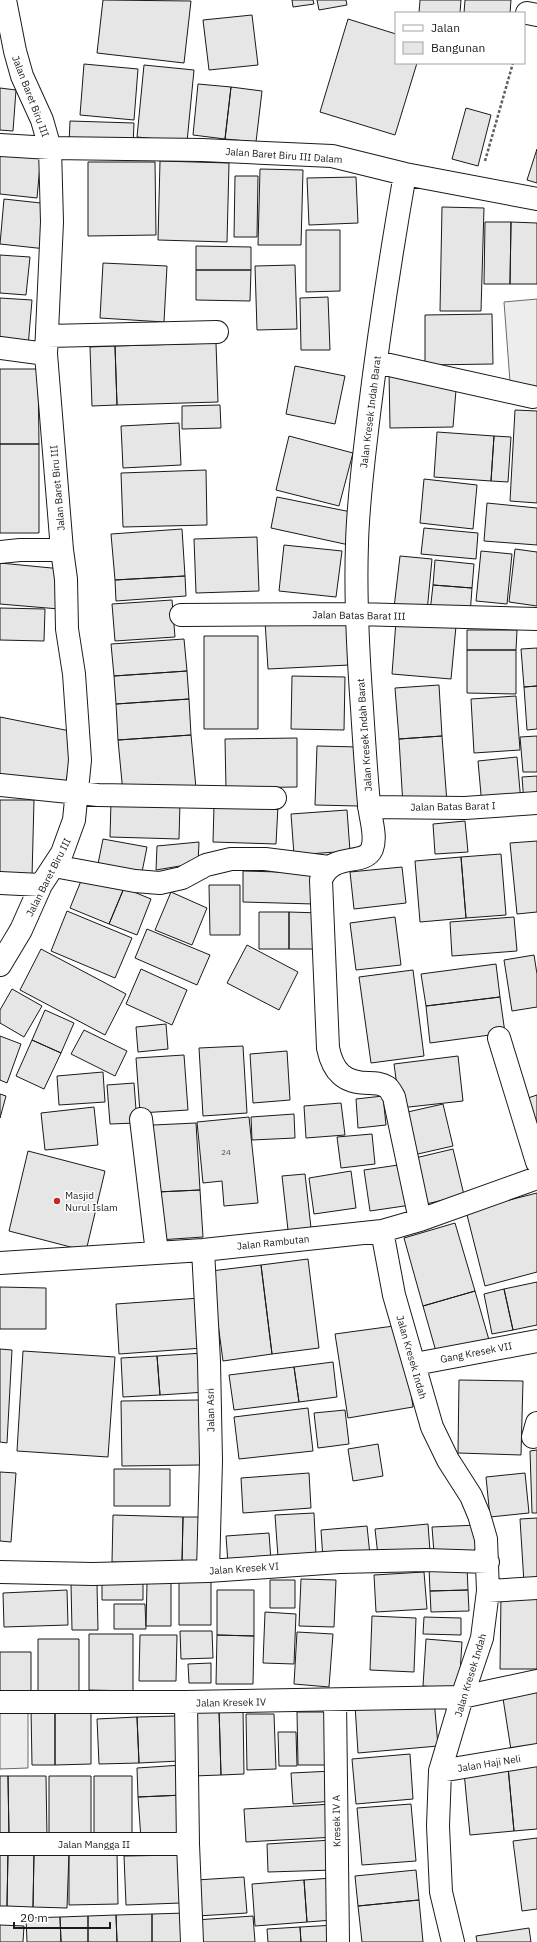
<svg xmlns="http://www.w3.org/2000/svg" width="537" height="1942" font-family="'IBM Plex Sans',sans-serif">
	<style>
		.built { fill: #ededed; stroke: #6a6a6a }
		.building { fill: #e6e6e6; stroke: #1a1a1a }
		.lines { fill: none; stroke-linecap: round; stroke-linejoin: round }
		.minor-casing { stroke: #1a1a1a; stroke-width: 24 }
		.path { stroke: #5f5f5f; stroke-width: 2.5; stroke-dasharray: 3 2; stroke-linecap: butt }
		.minor { stroke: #fff; stroke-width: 22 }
		.poi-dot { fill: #c62828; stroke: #fff; stroke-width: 1.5 }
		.labels { text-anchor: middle; stroke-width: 3; stroke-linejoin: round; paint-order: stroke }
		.number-label { font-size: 8px; fill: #4d4d4d }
		.street-label { font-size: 10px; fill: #1a1a1a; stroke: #fff }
		.poi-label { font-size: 10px; fill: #1a1a1a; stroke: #fff; text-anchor: start }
	</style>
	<rect width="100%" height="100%" fill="#fff"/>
	<path class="built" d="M537,299v98l-26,-2 -7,-93z
		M0,1711h28v57l-28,1z"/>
	<path class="building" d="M103,0l88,1 -7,62 -87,-10z
		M292,0h21l1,4 -21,3z
		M317,0h29l1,5 -28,5z
		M420,0h41l-1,13h-41z
		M465,0h46l-1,13h-46z
		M252,15l6,50 -49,5 -6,-50z
		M348,19l48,15v29h21l-22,72 -75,-23z
		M84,64l54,5 -4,51 -54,-5z
		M144,65l50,5 -7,72 -50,-5z
		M198,84l33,3 -6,52 -32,-4z
		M231,87l31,4 -6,51 -31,-3z
		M0,88l16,2 -3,41 -13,-1z
		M466,108l25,7 -13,51 -26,-7z
		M70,121l64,2 -1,23 -64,-2z
		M0,149l41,5 -4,44 -37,-4z
		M537,149v34l-10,-3z
		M160,161l69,2 -2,79 -69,-2z
		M88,162h67l1,73 -68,1z
		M260,169l43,1 -2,75h-43z
		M235,176h23l-1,61h-23z
		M356,177l2,46 -49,2 -2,-47z
		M4,199l46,5 -4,45 -46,-5z
		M442,207l42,1 -3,103h-41z
		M485,222h26l-1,62h-26z
		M511,222l26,1v61h-27z
		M306,230h34v61l-34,1z
		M196,246l55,1v23h-55z
		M0,255l30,2 -4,38 -26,-2z
		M103,263l64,3 -3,56 -64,-4z
		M295,265l2,64 -40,1 -2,-64z
		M196,270h55l-1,31 -54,-1z
		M328,297l2,53h-29l-1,-52z
		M0,298l32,2 -4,47 -28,-3z
		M492,314l1,50 -68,1v-50z
		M216,343l2,59 -101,3 -2,-59z
		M115,346l2,59 -25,1 -2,-59z
		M295,366l50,10 -10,48 -49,-10z
		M0,369h38l1,75h-39z
		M389,371l67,19 -3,37 -63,1z
		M220,405l1,23 -39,1v-23z
		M515,410l22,1v92l-27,-2z
		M179,423l2,42 -58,3 -2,-42z
		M437,432l57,4 -3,45 -57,-4z
		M289,436l64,17 -14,53 -63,-16z
		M494,436l17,1 -3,45 -17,-1z
		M0,444h39v89h-39z
		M206,470l1,55 -84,2 -2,-54z
		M424,479l53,6 -4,44 -53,-6z
		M277,497l79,16 -7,32 -78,-17z
		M487,503l50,5v37l-53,-4z
		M424,528l54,5 -2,26 -55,-5z
		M182,529l3,47 -70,4 -4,-46z
		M257,537l2,54 -63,2 -2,-54z
		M284,545l58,6 -6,46 -57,-6z
		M515,549l22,3v54l-28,-4z
		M481,551l31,3 -5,50 -31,-3z
		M400,556l32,3 -5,53 -33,-4z
		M435,560l39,4 -2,24 -39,-3z
		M0,563l62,6 -3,40 -59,-5z
		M185,576l1,20 -70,5 -1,-21z
		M433,585l39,3 -2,27 -40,-3z
		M172,600l3,37 -60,4 -3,-37z
		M0,608l45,1 -1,32 -44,-1z
		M346,616l3,49 -81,4 -3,-48z
		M396,621l60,5 -5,53 -59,-5z
		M467,630h50l-1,20h-49z
		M204,636h54v93h-54z
		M184,639l3,32 -73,5 -3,-32z
		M537,648v38l-13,1 -3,-38z
		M467,650h49v44l-49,-1z
		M187,671l2,28 -73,5 -2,-28z
		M292,676l53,1 -1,53 -53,-1z
		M439,685l3,51 -43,3 -4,-51z
		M537,686v43l-10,1 -3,-43z
		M516,696l4,54 -46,3 -3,-54z
		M189,699l2,36 -73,5 -2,-36z
		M0,717l75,15 -10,56 -65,-13z
		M191,735l5,53 -73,5 -5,-53z
		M442,736l5,67 -44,3 -4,-67z
		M537,736v36h-14l-3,-35z
		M297,738v49l-71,1 -1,-49z
		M317,746l42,1 -1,59 -43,-1z
		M517,757l4,45 -39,4 -4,-45z
		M537,776v26l-13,1 -2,-26z
		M0,800h34l-2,77 -32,-1z
		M111,801l69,1 -1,37 -69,-2z
		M214,805l64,1 -2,38 -63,-2z
		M347,810l3,41 -56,4 -3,-41z
		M465,821l3,31 -33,2 -2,-30z
		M103,839l44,8 -5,25 -44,-8z
		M537,841v71l-20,2 -7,-71z
		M199,842l-1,21 -42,7 1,-24z
		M501,854l5,61 -40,3 -5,-61z
		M461,857l5,61 -46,4 -5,-61z
		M402,867l4,36 -52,6 -4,-37z
		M243,871l72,2 -1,31 -71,-2z
		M83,876l41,12 -15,36 -39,-16z
		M209,885h31v50h-30z
		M124,888l27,11 -14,36 -28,-11z
		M171,892l36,16 -15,37 -37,-15z
		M67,911l65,27 -17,40 -64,-27z
		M259,912h30v37h-30z
		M289,912l32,1v36h-32z
		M395,917l6,48 -45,5 -6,-47z
		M514,917l3,34 -65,5 -2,-34z
		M147,929l63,26 -13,30 -62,-27z
		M247,945l51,27 -19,38 -52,-27z
		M41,949l85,45 -21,41 -85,-45z
		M534,955l3,19v33l-25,4 -8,-51z
		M496,964l4,33 -74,9 -5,-32z
		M141,969l46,21 -15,35 -46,-21z
		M413,970l11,86 -53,7 -12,-86z
		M12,989l30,17 -18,31 -24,-14v-13z
		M500,997l5,36 -75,10 -4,-37z
		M45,1010l29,13 -13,30 -29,-13z
		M166,1024l2,25 -30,3 -2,-25z
		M84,1030l43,21 -12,25 -44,-22z
		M0,1036l21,8 -14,39 -7,-3z
		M32,1040l29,13 -17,36 -28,-13z
		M243,1046l4,67 -44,3 -4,-68z
		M287,1051l3,49 -37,3 -3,-49z
		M184,1055l4,55 -48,3 -4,-55z
		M458,1056l5,45 -63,7 -6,-44z
		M103,1072l2,30 -46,3 -2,-29z
		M134,1083l3,40 -27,1 -3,-39z
		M0,1094l6,2 -6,22z
		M537,1095v43l-12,-39z
		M383,1096l3,29 -28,3 -2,-29z
		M341,1103l4,32 -39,3 -2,-32z
		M443,1104l10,42 -44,10 -10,-42z
		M94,1107l4,38 -53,5 -4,-37z
		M294,1114l1,24 -43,2 -1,-23z
		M249,1117l9,86 -34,3 -2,-25 -19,2 -6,-61z
		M196,1123l4,67 -43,2 -4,-67z
		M372,1134l3,30 -34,4 -4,-31z
		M453,1149l11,46 -42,10 -11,-46z
		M28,1151l77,20 -19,80 -77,-20z
		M405,1164l6,41 -41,6 -6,-41z
		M351,1171l5,37 -42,6 -5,-36z
		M305,1174l6,54 -23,2 -6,-54z
		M200,1190l3,47 -44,3 -2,-48z
		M537,1193v79l-52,14 -19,-75z
		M455,1223l20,68 -52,15 -19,-68z
		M308,1259l11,89 -47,6 -11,-89z
		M261,1265l11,89 -49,7 -12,-90z
		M537,1282v43l-24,5 -9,-41z
		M0,1287l46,1v41h-46z
		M504,1289l9,41 -21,4 -8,-40z
		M475,1291l14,49 -52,15 -14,-49z
		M200,1298l3,50 -84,6 -3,-50z
		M401,1325l12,82 -65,11 -13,-84z
		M0,1349l12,1 -5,93 -7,-1z
		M23,1351l92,6 -7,100 -91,-6z
		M203,1353l3,39 -46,3 -3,-39z
		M157,1356l3,39 -37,2 -2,-39z
		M333,1362l4,35 -38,5 -5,-35z
		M294,1367l5,35 -65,8 -5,-35z
		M459,1380l64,1 -2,74 -63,-2z
		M199,1400l1,65 -78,1 -1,-65z
		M308,1408l5,43 -74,8 -5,-42z
		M345,1410l4,34 -31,4 -4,-35z
		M378,1444l5,32 -30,5 -5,-32z
		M537,1450v63h-5l-2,-62z
		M114,1469h56v37h-56z
		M0,1472l16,1 -5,69 -11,-1z
		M309,1473l2,35 -68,5 -2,-35z
		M525,1473l4,40 -39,4 -4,-40z
		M314,1513l2,42 -38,2 -3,-42z
		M113,1515l70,2 -1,47 -70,-2z
		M183,1517h24l-1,47h-24z
		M537,1518v64l-13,1 -4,-64z
		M428,1524l2,27 -52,5 -3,-27z
		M478,1525l1,26 -45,2 -2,-26z
		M367,1526l3,29 -47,4 -2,-29z
		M269,1533l2,28 -43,3 -2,-28z
		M467,1566l1,24 -38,1 -1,-24z
		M424,1572l3,37 -51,3 -2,-37z
		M301,1579l35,1 -2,47 -35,-1z
		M102,1580h41v20h-41z
		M270,1580h25v28h-25z
		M179,1581h32v44h-32z
		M147,1583h24v43h-25z
		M71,1584h26l1,46h-26z
		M67,1590l1,35 -64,2 -1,-34z
		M217,1590h37v46l-37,-1z
		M468,1590l1,21 -38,1 -1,-21z
		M501,1595h36v74h-37z
		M114,1604h31l1,25h-32z
		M265,1612l31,2 -2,50 -31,-1z
		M372,1616l44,2 -2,54 -44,-2z
		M424,1617l37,1v17l-38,-1z
		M180,1631h32l1,27 -32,1z
		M297,1632l36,2 -4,53 -35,-3z
		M89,1634h44v57l-44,-1z
		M140,1635h37l-1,46h-37z
		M217,1635l37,1 -1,48h-37z
		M38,1639h41v52h-41z
		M426,1639l36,3 -3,47 -36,-3z
		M0,1652h31v43h-31z
		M211,1663v20h-22l-1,-19z
		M537,1687v60l-26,3 -9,-58z
		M434,1699l4,47 -80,7 -3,-48z
		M91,1708v56l-36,1v-56z
		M31,1709h24v56h-23z
		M219,1709l2,66 -28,1 -2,-66z
		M219,1709l24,1 1,64 -23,1z
		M297,1712h35l1,53h-35z
		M246,1714h28l2,55 -29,1z
		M176,1716l3,45 -40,2 -2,-46z
		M137,1717l2,46 -40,1 -2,-45z
		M278,1732h18l1,34h-18z
		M410,1754l3,45 -57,5 -4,-45z
		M182,1765l2,30 -46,2 -1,-29z
		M537,1765v64l-23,2 -6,-64z
		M508,1767l6,64 -44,4 -6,-63z
		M333,1771l1,30 -41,3 -2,-31z
		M0,1776h8l1,62h-9z
		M8,1776h38l1,62h-38z
		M49,1776h42v61l-42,1z
		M94,1776h38v61h-38z
		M184,1795l2,42 -45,2 -3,-42z
		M333,1804l2,33 -89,5 -2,-33z
		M411,1804l5,57 -54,4 -5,-57z
		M537,1838v71l-15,2 -9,-70z
		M332,1840l2,30 -66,2 -1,-28z
		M0,1851h8l-1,55h-7z
		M8,1851l26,1 -1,55 -26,-1z
		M34,1852l35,1 -2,55 -34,-1z
		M117,1852l1,52 -49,1v-52z
		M180,1855l1,48 -55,2 -2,-49z
		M416,1870l3,30 -61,6 -3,-30z
		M244,1877l3,36 -50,3 -1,-36z
		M332,1878l1,42 -26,2 -3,-42z
		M304,1880l3,42 -52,4 -3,-42z
		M419,1900l4,42h-61l-4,-36z
		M186,1913l1,29h-35v-28z
		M152,1914v28h-35l-1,-27z
		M116,1915l1,27h-29v-26z
		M88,1916v26h-27l-1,-25z
		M253,1916l2,26h-58l-1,-22z
		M60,1917l1,25h-34l-1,-24z
		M0,1925l24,1 -1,16h-23z
		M336,1925l1,17h-36l-1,-15z
		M300,1927l1,15h-33l-1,-13z
		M529,1928l2,14h-54l-1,-6z"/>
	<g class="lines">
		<defs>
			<path id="minor" d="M527,13l10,2
				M0,145l50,3 152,2 130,6 73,18 132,25
				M405,174c-14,80 -26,159 -36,240 -5,43 -11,86 -12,130 -2,55 1,109 5,164 2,32 4,64 7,96 1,14 8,32 3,45 -8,18 -40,2 -51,31l7,168c5,24 16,35 41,35 6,0 12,0 18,4 3,2 5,7 7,10l26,123
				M48,336l169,-4
				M0,348l46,6
				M376,362l157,35
				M0,552l20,-2h42
				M181,615l175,-1 181,5
				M0,785l98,10 177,3
				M369,807l96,1 72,-5
				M54,866l81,15 25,2 22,-5 24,-13 25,-6h34l64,8
				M0,883l41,2
				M0,965l21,-35 20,-45 21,-32 12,-33 6,-60 -6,-86 -7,-45 -1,-50 -4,-29 -16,-196 6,-132 -2,-74 -8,-28 -20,-44 -7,-25 -10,-51
				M499,1038l38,124
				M141,1119l16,134
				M382,1231l12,64 38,132 16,33 23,36 8,19 7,24 2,52 -6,47 -20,59 -22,74 -2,55 3,66 12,50
				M203,1250l6,111 2,100 -3,110
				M0,1263l203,-13 179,-19 38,-11 117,-42
				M415,1364l122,-23
				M533,1437l4,-14
				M0,1572l93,2 115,-3 132,-9 86,-2 62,2
				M488,1591l49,-3
				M335,1700l3,242
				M0,1702h186l276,-5 75,-16
				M186,1702l2,142 4,98
				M440,1771l97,-16
				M0,1844h188"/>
		</defs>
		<use href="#minor" class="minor-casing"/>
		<path class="path" d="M485,161l28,-98"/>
		<use href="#minor" class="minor"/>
	</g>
	<circle class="poi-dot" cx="57" cy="1201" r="4"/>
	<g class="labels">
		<g class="number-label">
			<text x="226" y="1155">24</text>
		</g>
		<g class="street-label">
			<text transform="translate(31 96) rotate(69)" y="4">Jalan Baret Biru III</text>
			<text transform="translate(284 155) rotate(4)" y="4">Jalan Baret Biru III Dalam</text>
			<text transform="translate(370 412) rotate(-83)" y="4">Jalan Kresek Indah Barat</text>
			<text transform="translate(57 488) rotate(-95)" y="4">Jalan Baret Biru III</text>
			<text transform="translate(359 615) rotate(1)" y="4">Jalan Batas Barat III</text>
			<text transform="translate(364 735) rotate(-94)" y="4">Jalan Kresek Indah Barat</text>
			<text transform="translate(453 806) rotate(-1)" y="4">Jalan Batas Barat I</text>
			<text transform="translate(48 877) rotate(-63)" y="4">Jalan Baret Biru III</text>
			<text transform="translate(273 1242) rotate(-6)" y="4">Jalan Rambutan</text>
			<text transform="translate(476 1352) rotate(-11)" y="4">Gang Kresek VII</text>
			<text transform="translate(412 1357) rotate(74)" y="4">Jalan Kresek Indah</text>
			<text transform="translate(210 1410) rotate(-91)" y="4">Jalan Asri</text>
			<text transform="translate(244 1568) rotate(-4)" y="4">Jalan Kresek VI</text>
			<text transform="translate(470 1675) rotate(-73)" y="4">Jalan Kresek Indah</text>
			<text transform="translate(231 1702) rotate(-1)" y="4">Jalan Kresek IV</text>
			<text transform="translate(489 1763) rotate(-9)" y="4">Jalan Haji Neli</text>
			<text transform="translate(336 1821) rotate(-91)" y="4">Kresek IV A</text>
			<text x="94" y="1848">Jalan Mangga II</text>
		</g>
		<g class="poi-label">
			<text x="65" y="1199">Masjid<tspan x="65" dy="12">Nurul Islam</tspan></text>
		</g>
	</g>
	<rect x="395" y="12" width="130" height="52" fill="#ffffff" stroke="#a3a3a3"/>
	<rect x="403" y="25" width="20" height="6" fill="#ffffff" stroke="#a3a3a3"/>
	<text x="431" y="32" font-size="12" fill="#1a1a1a">Jalan</text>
	<rect x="403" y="42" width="20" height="12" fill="#e6e6e6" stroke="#a3a3a3"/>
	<text x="431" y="52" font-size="12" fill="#1a1a1a">Bangunan</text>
	<path d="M14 1922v6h96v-6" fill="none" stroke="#1a1a1a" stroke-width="2"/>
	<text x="20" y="1922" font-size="12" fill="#1a1a1a" stroke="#ffffff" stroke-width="3" paint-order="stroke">20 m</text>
</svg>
